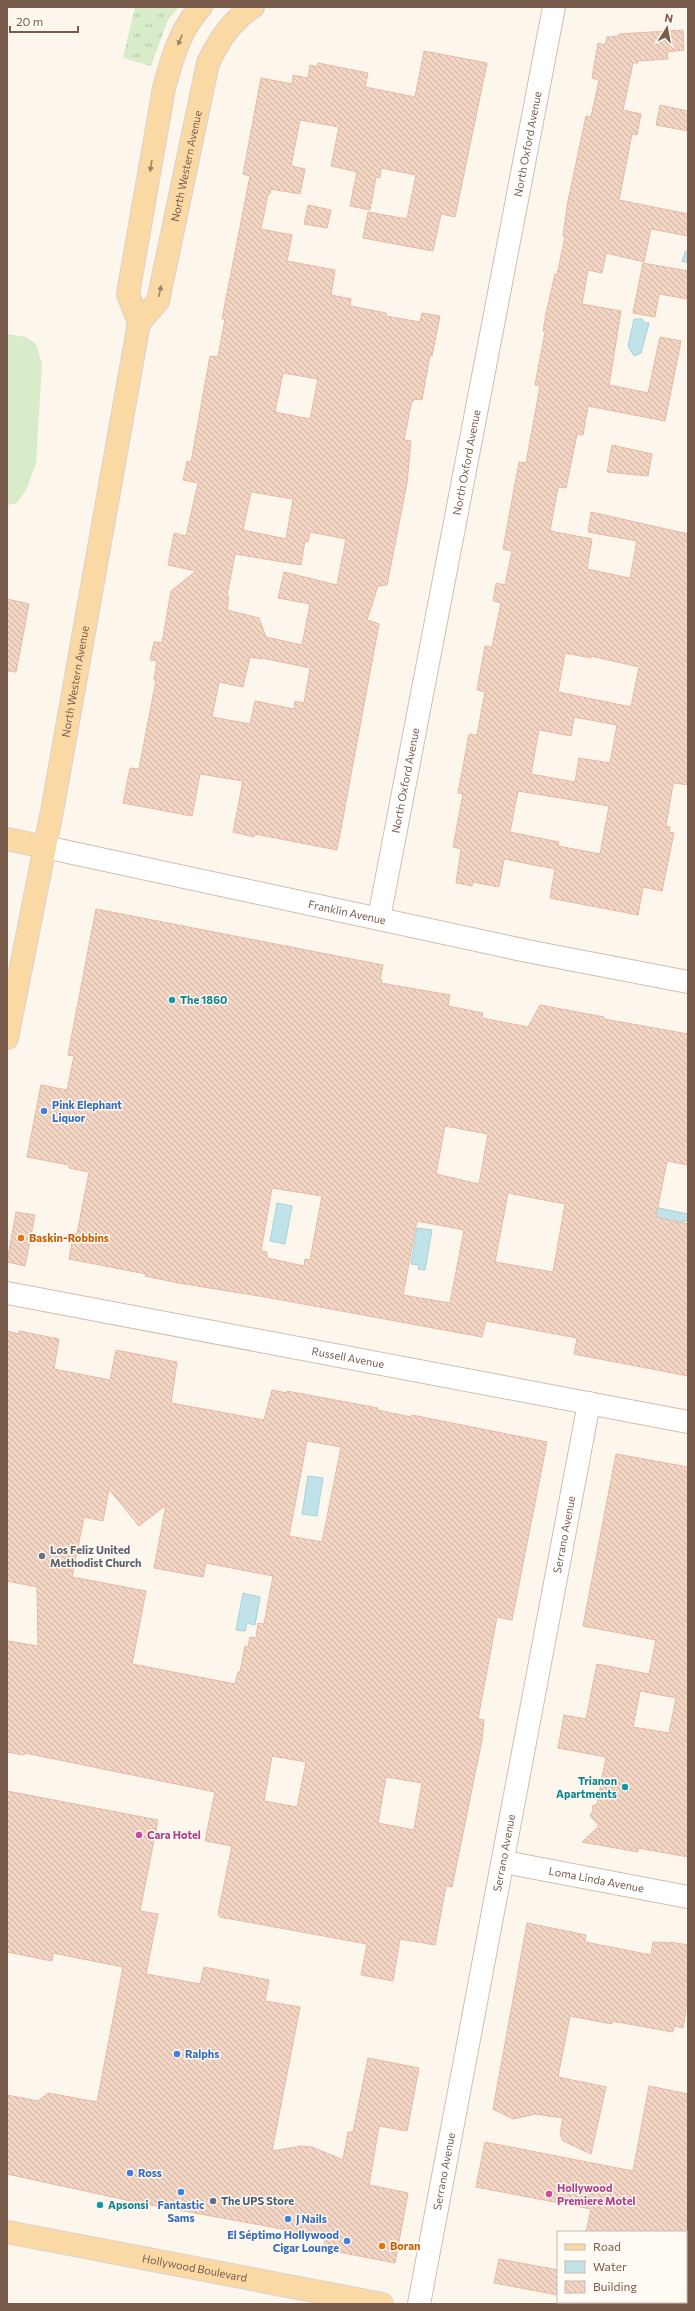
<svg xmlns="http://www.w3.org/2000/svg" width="695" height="2311" font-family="Commissioner,sans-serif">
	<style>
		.park { fill: url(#park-tufts) }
		.garden { fill: #d8ecc9 }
		.water { fill: #bfe3e8; stroke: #a5d3da }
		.building { fill: url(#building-back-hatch); stroke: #e6bba3; fill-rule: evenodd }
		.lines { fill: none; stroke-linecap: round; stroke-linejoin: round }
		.minor-casing { stroke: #d1beb0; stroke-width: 24 }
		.major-casing { stroke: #dad1cd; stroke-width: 24 }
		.minor { stroke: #fff; stroke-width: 22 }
		.major { stroke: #fbd9a5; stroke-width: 22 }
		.oneway { fill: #a18267 }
		.culture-dot { fill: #0f9aa8; stroke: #fffaf3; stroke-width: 1.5 }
		.shop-dot { fill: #3f7fe0; stroke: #fffaf3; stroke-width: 1.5 }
		.food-dot { fill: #e8710a; stroke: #fffaf3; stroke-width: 1.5 }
		.worship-dot { fill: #6b7280; stroke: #fffaf3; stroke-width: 1.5 }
		.hotel-dot { fill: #d1479c; stroke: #fffaf3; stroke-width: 1.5 }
		.service-dot { fill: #5c6f8a; stroke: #fffaf3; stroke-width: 1.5 }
		.labels { text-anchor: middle; stroke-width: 3; stroke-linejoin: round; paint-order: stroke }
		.street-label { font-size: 11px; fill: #7a5c4d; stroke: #fffaf3 }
		.culture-label { font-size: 11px; font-weight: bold; fill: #0d838f; stroke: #fffaf3; text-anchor: start }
		.shop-label { font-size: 11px; font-weight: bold; fill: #366cbe; stroke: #fffaf3; text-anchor: start }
		.food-label { font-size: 11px; font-weight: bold; fill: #c56008; stroke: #fffaf3; text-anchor: start }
		.worship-label { font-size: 11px; font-weight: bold; fill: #5b616d; stroke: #fffaf3; text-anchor: start }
		.hotel-label { font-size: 11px; font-weight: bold; fill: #b23c85; stroke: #fffaf3; text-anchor: start }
		.service-label { font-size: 11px; font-weight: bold; fill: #4e5e75; stroke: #fffaf3; text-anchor: start }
	</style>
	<defs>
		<pattern id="park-tufts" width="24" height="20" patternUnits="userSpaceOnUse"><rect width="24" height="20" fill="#d8ecc9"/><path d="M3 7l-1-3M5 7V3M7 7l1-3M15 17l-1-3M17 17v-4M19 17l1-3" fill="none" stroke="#b4c2a5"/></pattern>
		<pattern id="building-back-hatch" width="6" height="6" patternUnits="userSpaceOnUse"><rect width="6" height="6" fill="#f3d5c3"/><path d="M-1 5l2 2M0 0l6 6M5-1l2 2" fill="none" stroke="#cab0a1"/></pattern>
	</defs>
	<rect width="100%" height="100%" fill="#fdf6ec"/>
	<path class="park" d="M135,7h44l-11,13 -17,46 -28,-8z"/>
	<path class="garden" d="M7,334l19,3 10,7 6,20 -6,100 -9,24 -10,15 -9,2z"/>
	<path class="water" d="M688,251v12l-6,-2 3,-9z
		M634,319h8l3,4h4l-8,30 -7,3 -6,-10z
		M277,1203l15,3 -7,38 -15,-3z
		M654,1207l34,7v6l-6,2 -3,12 -26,-18z
		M417,1228l15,2 -7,40 -7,-1 1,-4 -8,-1z
		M308,1476l15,2 -6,38 -15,-2z
		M243,1593l17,4 -5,28 -8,-2 -2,8 -9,-1z"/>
	<path class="building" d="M683,30l1,20 -17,2 1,7 -31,2 1,2h-5l-10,47 18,4 -4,21 -5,-1 -13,66 69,14v22l-37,-7 -7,33 -38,-9 -4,20 -14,-3 -6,34 39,7 -12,74 39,8 12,-56 21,4 -16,80 -77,-15 -5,29 -6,-1 -11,54 -8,-1 -8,44 42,8 -5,30 43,9 7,-37 -49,-9 3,-20 97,22v251l-13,-2 -2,1 -7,42 4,1 -1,5 5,1 -12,58 -19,-4 -5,28 -88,-17 5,-29 -51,-10 -5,28 -26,-5 -1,4 -16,-3 5,-34 -8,-2 10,-53 -5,-1 11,-59 8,1 8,-43 -8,-2 8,-44 7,1 9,-44 -8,-2 3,-18 9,2 7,-34 -9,-2 16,-87 7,1 14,-77 -5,-1 10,-53 -2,-1 3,-17 9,-40 2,1 8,-38 -2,-1 5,-35 18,-85 5,1 8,-37 -7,-2 6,-35 7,2 2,-8 12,-1v-2zM565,653l26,5v-2l48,11 -8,40 -73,-15zM574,717l43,8 -7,38 -31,-5 -4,24 -44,-8 8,-44 32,6zM518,791l91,15 -9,48 -42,-8 1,-4 -49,-10z
		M424,51l63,12 -32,154 -14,-3 -8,37 -70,-13 5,-26 39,7 9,-44 -35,-7 -1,10 -4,-1 -6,33 -20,-4 7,-34 -26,-6 8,-39 -39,-7 -9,46 14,3 -5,25 -29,-5 -1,5h-2l-7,35 31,6 -5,26 48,9 -4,25 20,4 -1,7 36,7v3l34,6 2,-9 18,3 -8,40 -2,-1 -8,45 -8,-1 -3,6 -7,35 7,1 -4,42 -20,102 -9,1 -11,34 12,4 -42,226 -82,-16 -1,3 -21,-5 10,-51 -43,-7 -8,42 -69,-13 7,-35 9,1 17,-89h-2l3,-19 -7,-1 4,-18 8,1 9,-52 25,-20 -28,-6 6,-32 12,3 12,-53 -15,-3 4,-19 4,1 19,-106 8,1 7,-38h-3l28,-143 -7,-2 18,-96 31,6 1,-9 15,3 2,-13 7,2 1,-4 50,10 -3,14 50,10zM283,373l35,6 -8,40 -35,-7zM251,492l42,7 -7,40 -43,-9zM310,532l36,7 -9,46 -53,-13 -6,26 32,6 -8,41 -36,-8 -7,-19 -32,-8 2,-13 -2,-1 8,-42 66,11 4,-24 3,1zM250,657l11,2 1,-1 48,10 -6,35 -9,-2 -1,8 -39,-8 -5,23 -38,-7 7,-35 24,5z
		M660,105l28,6v20l-32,-6z
		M308,205l23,5 -4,18 -23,-4z
		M643,263l45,8v28l-29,-5 -4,23 -22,-4z
		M612,445l40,9 -4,22 -41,-4z
		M7,599l22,5 -13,68 -9,-1z
		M96,909l287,56 -3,15h2l-1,3 69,12 -2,11 35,7 -1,5 46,9 12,-22 64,12v2l84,15v131l-21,-4 -11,56 32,7v152l-114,-22 3,-16 -91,-17 -4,16 -211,-39 -92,-15 -34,-7 1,-2 -77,-15 5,-26 3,1 12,-62 -20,-4v-3l-42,-8 14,-72 26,5 7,-34 -6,-1zM445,1126l43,8 -9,50 -43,-10zM272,1188l50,8 -12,64 -5,-1 -1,7 -37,-8v-6l-6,-1zM508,1193l57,11 -12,68 -58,-10zM417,1221l47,9 -14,73 -47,-8z
		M16,1212l19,3 -10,51 -18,-4z
		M7,1331l12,3v-3l40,8 -5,30 56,11 6,-30 61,12 -6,41 93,17 8,-30 15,3v-2l91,17 -1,2 34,7 1,-2 135,27 -35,178 -15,-3 -19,102 6,1 -2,20 -30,147 -6,-1 -11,59 -35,-6 -7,42 -32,-6 6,-31 -147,-27 -2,-3 14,-68 -27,-5 10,-49 -190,-39 -1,2 -17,-3v-111l31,5 -1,-59 -30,-6zM307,1441l34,6 -19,95 -33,-6zM109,1489l30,37 27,-21 -12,63 49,9 3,-14 67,13 -9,48 -6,-1 -2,15 -6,-1 -2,10 -3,-1 -5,26h-2l-3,12 -103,-20 14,-73 -74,-14 12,-60 19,4zM272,1756l34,6 -9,45 -33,-6zM386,1777l36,6 -8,47 -36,-7z
		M616,1454l72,13v390l-50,-9v4l-56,-10 17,-16 -9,-10 3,-6 -1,-4 5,-2 9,-47 -48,-9 6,-33 22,4 11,-55 52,10 7,-34 -73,-14zM640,1691l36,7 -7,35 -36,-6z
		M7,1791l151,29 -18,91 18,3 -12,60 54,10 4,-17 65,13 -4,21 35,6 -28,144 30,-5 10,1 31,13 5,-28h5l15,-74 51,10 -12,63 -28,-5 -10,59 39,8 -13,70 -72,-14 3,-12 -186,-34 -133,-29v-79l31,6 10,-8 49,9 26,-135 -70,-14 -1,8 -45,-9z
		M527,1923l59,12 -1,7 66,13 2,-13 8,1v-1l9,1v-1l18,3v66h-2l-3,17 -9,-2 -1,6 -61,-11v3l-42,-8 -12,61 48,10 -15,67 -28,-13 -3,-7 3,-16 -28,-4 -22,5 -20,-10z
		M649,2086l39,8v138h-102l5,-23 -115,-22 9,-45 148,29z
		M499,2259l59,11v25l-64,-12z"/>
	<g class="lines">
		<defs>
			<g id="minor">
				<path id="s1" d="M45,847l482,104 161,31"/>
				<path id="s2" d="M379,918l175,-911"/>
				<path id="s3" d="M7,1293l681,129"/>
				<path id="s4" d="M504,1862l184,35"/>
				<path id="s5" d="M419,2304l170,-901"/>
			</g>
			<g id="major">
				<path id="s6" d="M139,323l19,-22 50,-238c11,-23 23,-42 45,-56"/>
				<path d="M7,839l38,8"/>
				<path id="s7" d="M7,1038l46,-232 86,-483 -11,-29 36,-206c8,-29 16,-59 37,-81"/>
				<path id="s8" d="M7,2232l375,72"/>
			</g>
		</defs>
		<use href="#minor" class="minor-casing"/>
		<use href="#major" class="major-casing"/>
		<use href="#minor" class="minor"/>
		<use href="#major" class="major"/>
	</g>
	<defs><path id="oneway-solid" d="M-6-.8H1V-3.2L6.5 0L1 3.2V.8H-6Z"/></defs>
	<g class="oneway">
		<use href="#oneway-solid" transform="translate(180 40) rotate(113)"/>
		<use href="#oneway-solid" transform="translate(151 166) rotate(99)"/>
		<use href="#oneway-solid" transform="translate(160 291) rotate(-78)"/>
	</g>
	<g class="culture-dot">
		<circle cx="172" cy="1000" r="4"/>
		<circle cx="625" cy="1787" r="4"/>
		<circle cx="100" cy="2205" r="4"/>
	</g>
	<g class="shop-dot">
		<circle cx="44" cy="1111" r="4"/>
		<circle cx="177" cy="2054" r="4"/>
		<circle cx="130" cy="2173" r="4"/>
		<circle cx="181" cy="2192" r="4"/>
		<circle cx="288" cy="2219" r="4"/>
		<circle cx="347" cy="2241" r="4"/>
	</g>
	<g class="food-dot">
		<circle cx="21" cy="1238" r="4"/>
		<circle cx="382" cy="2246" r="4"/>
	</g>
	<circle class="worship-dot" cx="42" cy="1556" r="4"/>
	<g class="hotel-dot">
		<circle cx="139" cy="1835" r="4"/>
		<circle cx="549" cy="2194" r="4"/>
	</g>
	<circle class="service-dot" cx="213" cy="2201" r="4"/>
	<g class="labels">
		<g class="street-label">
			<text dy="4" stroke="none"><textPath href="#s2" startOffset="788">North Oxford Avenue</textPath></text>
			<text dy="4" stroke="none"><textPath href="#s6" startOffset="167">North Western Avenue</textPath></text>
			<text dy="4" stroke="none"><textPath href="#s2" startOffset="464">North Oxford Avenue</textPath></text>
			<text dy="4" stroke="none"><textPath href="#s7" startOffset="363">North Western Avenue</textPath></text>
			<text dy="4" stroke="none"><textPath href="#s2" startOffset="140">North Oxford Avenue</textPath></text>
			<text dy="4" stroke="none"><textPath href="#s1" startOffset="309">Franklin Avenue</textPath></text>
			<text dy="4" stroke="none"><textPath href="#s3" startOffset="347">Russell Avenue</textPath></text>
			<text dy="4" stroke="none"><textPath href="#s5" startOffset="783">Serrano Avenue</textPath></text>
			<text dy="4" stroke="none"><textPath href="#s5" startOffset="459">Serrano Avenue</textPath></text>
			<text dy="4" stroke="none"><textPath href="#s4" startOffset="94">Loma Linda Avenue</textPath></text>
			<text dy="4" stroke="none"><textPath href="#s5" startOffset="135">Serrano Avenue</textPath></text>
			<text dy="4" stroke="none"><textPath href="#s8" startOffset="191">Hollywood Boulevard</textPath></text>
		</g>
		<g class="culture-label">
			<text x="180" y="1004">The 1860</text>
			<text x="617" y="1785" text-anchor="end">Trianon<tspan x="617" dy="13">Apartments</tspan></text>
			<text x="108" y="2209">Apsonsi</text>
		</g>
		<g class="shop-label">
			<text x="52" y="1109">Pink Elephant<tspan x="52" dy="13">Liquor</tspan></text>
			<text x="185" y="2058">Ralphs</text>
			<text x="138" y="2177">Ross</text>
			<text x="181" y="2209" text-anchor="middle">Fantastic<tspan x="181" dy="13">Sams</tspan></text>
			<text x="296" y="2223">J Nails</text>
			<text x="339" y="2239" text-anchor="end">El Séptimo Hollywood<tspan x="339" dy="13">Cigar Lounge</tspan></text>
		</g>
		<g class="food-label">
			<text x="29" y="1242">Baskin-Robbins</text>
			<text x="390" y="2250">Boran</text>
		</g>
		<g class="worship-label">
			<text x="50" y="1554">Los Feliz United<tspan x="50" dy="13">Methodist Church</tspan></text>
		</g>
		<g class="hotel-label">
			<text x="147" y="1839">Cara Hotel</text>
			<text x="557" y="2192">Hollywood<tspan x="557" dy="13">Premiere Motel</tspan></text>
		</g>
		<g class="service-label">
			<text x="221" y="2205">The UPS Store</text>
		</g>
	</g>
	<rect width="695" height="2311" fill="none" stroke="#7a5c4d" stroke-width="16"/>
	<rect x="557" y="2231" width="130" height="72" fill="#fffaf3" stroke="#cabbb1"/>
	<rect x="565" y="2244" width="20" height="6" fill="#fbd9a5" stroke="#cabbb1"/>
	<text x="593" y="2251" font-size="12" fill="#7a5c4d">Road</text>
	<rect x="565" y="2261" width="20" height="12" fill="#bfe3e8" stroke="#cabbb1"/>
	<text x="593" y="2271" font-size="12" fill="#7a5c4d">Water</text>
	<rect x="565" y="2281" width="20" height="12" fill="url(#building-back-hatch)" stroke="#cabbb1"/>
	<text x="593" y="2291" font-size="12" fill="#7a5c4d">Building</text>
	<g transform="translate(667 28) rotate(11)" stroke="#fffaf3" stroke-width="3" paint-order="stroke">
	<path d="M0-3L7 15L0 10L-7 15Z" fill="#7a5c4d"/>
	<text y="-6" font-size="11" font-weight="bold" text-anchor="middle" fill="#7a5c4d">N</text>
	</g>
	<path d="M10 26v6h68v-6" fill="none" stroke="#7a5c4d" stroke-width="2"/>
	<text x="16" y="26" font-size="12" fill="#7a5c4d" stroke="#fffaf3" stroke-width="3" paint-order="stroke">20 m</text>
</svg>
